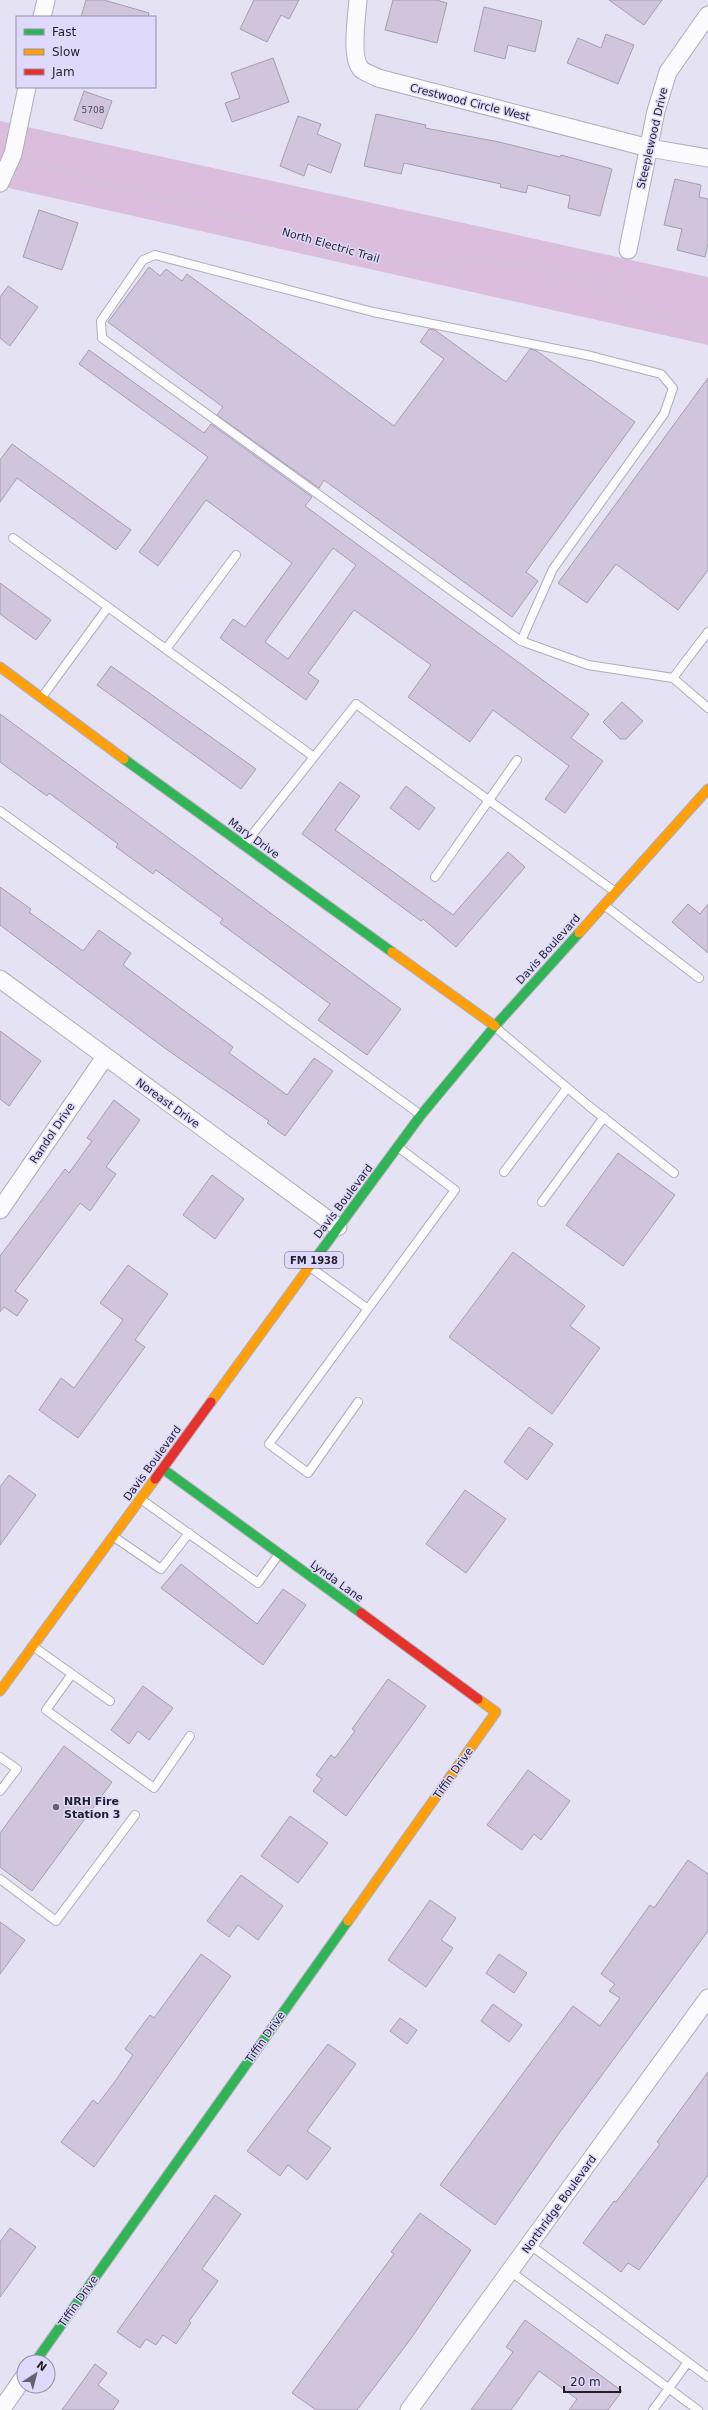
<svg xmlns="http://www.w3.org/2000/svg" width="708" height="2410" font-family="'DejaVu Sans',sans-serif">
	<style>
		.green { fill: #dbbede }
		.building { fill: #d0c5dc; stroke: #a39fac; fill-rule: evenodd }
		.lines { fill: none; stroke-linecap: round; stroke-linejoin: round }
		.lane-casing { stroke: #afadba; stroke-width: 10 }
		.street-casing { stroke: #afadba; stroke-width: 19 }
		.fast-casing { stroke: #afadba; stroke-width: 11 }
		.slow-casing { stroke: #afadba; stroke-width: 11 }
		.jam-casing { stroke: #afadba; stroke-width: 11 }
		.path { stroke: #c9c8ce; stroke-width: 2.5; stroke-dasharray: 2 3; stroke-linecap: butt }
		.lane { stroke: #fbfbfd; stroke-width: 8 }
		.street { stroke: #fbfbfd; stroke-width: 17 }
		.fast { stroke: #30b455; stroke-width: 9 }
		.slow { stroke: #ff9f0a; stroke-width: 9 }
		.jam { stroke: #e5322d; stroke-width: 9 }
		.poi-dot { fill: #656371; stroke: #dfdafb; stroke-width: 1.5 }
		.labels { text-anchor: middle; stroke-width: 3; stroke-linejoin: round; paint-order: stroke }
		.number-label { font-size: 9px; fill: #4d4857 }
		.shield { fill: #dfdafb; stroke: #5a5769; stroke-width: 1 }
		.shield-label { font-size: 10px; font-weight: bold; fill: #211f2b }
		.street-label { font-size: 11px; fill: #211f2b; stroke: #dfdafb }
		.poi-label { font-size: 11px; font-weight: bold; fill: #211f2b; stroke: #dfdafb; text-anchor: start }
	</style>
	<rect width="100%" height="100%" fill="#e4e2f3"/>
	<path class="green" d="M0,121l708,156v68l-708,-159z"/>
	<path class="building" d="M86,0h18l45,13 -1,4h-67z
		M254,0h45l-10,19 -8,-4 -14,27 -27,-13z
		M393,0h43l11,3 -10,40 -52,-13z
		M609,0h53l-18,25z
		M484,7l58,14 -7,31 -27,-7 -3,14 -31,-8z
		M606,34l28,11 -16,39 -51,-21 11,-25 23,10z
		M273,58l16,44 -57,20 -7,-19 15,-5 -9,-25z
		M84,91l28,10 -10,28 -28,-9z
		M376,114l50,11 -1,3 74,14 61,15 1,-2 51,14 -12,47 -32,-8 2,-12 -42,-11 -2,8 -26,-6 1,-3 -97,-21 -3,11 -37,-8z
		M298,116l23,8 -4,10 24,10 -10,29 -23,-9 -4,12 -24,-10z
		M675,179l26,6 -2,12 9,2v44l-3,14 -28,-7 5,-21 -18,-4z
		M39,210l39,13 -16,47 -39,-13z
		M149,267l11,9 6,-7 16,12 5,-7 207,152 50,-67 -24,-17 9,-13 6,1 71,52 24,-33 7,2 98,71 -109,150 12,9 -26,36 -188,-137 -5,8 -102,-73 6,-8 -115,-85z
		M8,286l30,21 -28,39 -10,-8v-41z
		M89,350l115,83 7,-9 101,73 -7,9 284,208 -18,24 32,23 -38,52 -20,-14 24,-33 -76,-56 -23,32 -62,-45 23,-32 -77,-55 -46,63 11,8 -13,19 -86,-62 13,-19 12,8 47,-64 -86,-63 -48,66 -19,-14 69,-95 -129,-93zM333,548l23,17 -68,94 -23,-17z
		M708,378v192l-30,40 -62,-46 -29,39 -29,-20z
		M12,444l119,86 -15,20 -99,-72 -17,24v-42z
		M0,583l51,37 -15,20 -36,-26z
		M111,666l145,103 -15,20 -144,-104z
		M622,702l21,19 -17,18h-6l-17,-17z
		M0,714l401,295 -34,46 -49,-35 12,-16 -110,-81 3,-4 -67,-49 -3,4 -37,-27 2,-3 -69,-51 -2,3 -47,-34z
		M340,782l20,14 -25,34 118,85 55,-63 17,15 -69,80 -33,-28 -2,2 -119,-87z
		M406,786l29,22 -16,22 -29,-22z
		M0,887l31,22 -2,3 54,39 16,-21 32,23 -8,12 110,82 -4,6 58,42 27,-37 19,13 -48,65 -18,-13 2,-2 -103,-72 -166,-124z
		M688,904l12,10 8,-10v49l-36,-31z
		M0,1031l41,30 -32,45 -9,-7z
		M114,1100l26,20 -34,47 10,7 -26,37 -10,-8 -65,88 13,9 -11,16 -13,-9 -4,5v-56l65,-87 4,4 23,-32 -5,-3z
		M618,1153l57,42 -52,71 -57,-41z
		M212,1175l32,24 -29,40 -32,-24z
		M513,1252l72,54 -15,20 30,22 -48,66 -103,-77z
		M128,1265l40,29 -33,46 10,7 -67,91 -39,-28 22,-32 13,10 49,-68 -23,-17z
		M529,1427l24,17 -26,36 -23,-18z
		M9,1475l27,20 -36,50v-58z
		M465,1490l41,29 -40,54 -40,-29z
		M181,1564l76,60 26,-35 23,16 -43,60 -102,-77z
		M388,1679l38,27 -80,110 -33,-25 9,-12 -6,-4 15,-20 4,3 20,-27 -3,-2z
		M143,1686l30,22 -24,32 -11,-9 -9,13 -18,-14z
		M64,1746l48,36 -80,109 -32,-24v-34z
		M528,1770l42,31 -29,39 -7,-6 -12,16 -35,-25z
		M290,1816l38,27 -30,40 -37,-27z
		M688,1860l20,14v57l-151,205 -62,89 -55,-40 133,-179 27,20 20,-28 -11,-7 6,-7 -14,-10 49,-69 4,3z
		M241,1875l42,31 -25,34 -20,-15 -9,12 -22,-16z
		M430,1900l26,18 -15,22 12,8 -27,39 -38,-27z
		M0,1922l25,18 -25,34z
		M201,1954l30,22 -137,191 -33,-25 32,-42 5,4 18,-24 17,-25 -8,-6 25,-34 4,3z
		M499,1954l28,19 -13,20 -28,-20z
		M493,2004l29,21 -13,17 -28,-21z
		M400,2018l17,12 -10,14 -17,-13z
		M328,2044l28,20 -49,67 24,17 -24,32 -19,-15 -8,11 -33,-25z
		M708,2072v103l-69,95 -11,-7 -7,9 -38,-29 31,-42 2,1 44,-58 -3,-2z
		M215,2195l26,19 -39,55 16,12 -29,40 2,2 -15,21 -13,-9 -7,10 -10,-6 -6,9 -23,-16z
		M420,2213l51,37 -59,87 -55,73h-41l-24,-17 102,-139 -3,-2z
		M10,2228l26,19 -36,50v-55z
		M525,2320l97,71 -14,19h-39l8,-11 -38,-28 -28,39h-40l42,-58 -7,-5z
		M95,2364l12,9 -9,12 21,16 -6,9h-51z"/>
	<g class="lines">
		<defs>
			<path id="lane" d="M13,538l95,69
				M521,641l32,-72 111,-155 9,-26 -12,-14 -70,-18 -218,-44 -218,-57 -12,5 -42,61 1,17 419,303 67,24 85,13 35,30
				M166,649l70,-94
				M673,678l35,-46
				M42,697l66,-90 206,150
				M0,811l421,304
				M244,845l112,-141 258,187
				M435,877l82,-117
				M604,905l95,73
				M495,1027l94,79 85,67
				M504,1172l63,-84
				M542,1202l62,-85
				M310,1267l58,42
				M358,1402l-50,71 -39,-29 186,-254 -57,-43
				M142,1500l116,83 21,-29
				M114,1537l47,32 28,-36
				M34,1647l76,54
				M72,1674l-26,36 108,78 36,-52
				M0,1757l17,12 -17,22
				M0,1879l56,42 79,-106
				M529,2244l179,133
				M510,2271l188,139
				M653,2410l35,-48"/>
			<path id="street" d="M358,0c-1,15 -8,58 3,69 4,4 12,6 17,9l271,70 59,10
				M42,17l4,-17
				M0,183l13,-29 14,-67
				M628,250l28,-139 12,-39 40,-57
				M0,979l338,248
				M0,1210l105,-153
				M1,2410l23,-33
				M409,2410l299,-412"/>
			<path id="fast" d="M124,759l268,193
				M315,1259l106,-144 74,-89 84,-93
				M163,1469l198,144
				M35,2362l313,-441"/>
			<path id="slow" d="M0,667l124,92
				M579,933l129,-144
				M392,952l103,74
				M211,1402l104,-143
				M0,1691l155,-212
				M348,1921l148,-209 -18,-13"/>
			<path id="jam" d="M155,1479l56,-77
				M361,1613l117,86"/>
		</defs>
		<use href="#lane" class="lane-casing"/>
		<use href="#street" class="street-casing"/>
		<use href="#fast" class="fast-casing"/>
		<use href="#slow" class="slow-casing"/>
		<use href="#jam" class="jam-casing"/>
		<path class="path" d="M29,160l66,21 107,26 166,50 57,8 54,-5 51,5 34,9 101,43 43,13
			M614,295l9,-29"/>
		<use href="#lane" class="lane"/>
		<use href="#street" class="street"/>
		<use href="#fast" class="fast"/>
		<use href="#slow" class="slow"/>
		<use href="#jam" class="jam"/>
	</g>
	<circle class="poi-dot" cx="56" cy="1807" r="4"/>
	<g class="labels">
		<g class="number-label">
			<text x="93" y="113">5708</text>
		</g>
		<rect class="shield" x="285" y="1252" width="58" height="16" rx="3"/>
		<g class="shield-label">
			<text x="314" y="1264">FM 1938</text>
		</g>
		<g class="street-label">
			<text transform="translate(470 102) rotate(14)" y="4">Crestwood Circle West</text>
			<text transform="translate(652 138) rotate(-77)" y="4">Steeplewood Drive</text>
			<text transform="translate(331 245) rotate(16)" y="4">North Electric Trail</text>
			<text transform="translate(254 838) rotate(36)" y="4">Mary Drive</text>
			<text transform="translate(548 949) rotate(-48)" y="4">Davis Boulevard</text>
			<text transform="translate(168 1103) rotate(36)" y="4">Noreast Drive</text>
			<text transform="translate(52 1133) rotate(-56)" y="4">Randol Drive</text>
			<text transform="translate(343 1201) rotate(-53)" y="4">Davis Boulevard</text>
			<text transform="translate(152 1463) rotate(-54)" y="4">Davis Boulevard</text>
			<text transform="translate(337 1581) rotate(36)" y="4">Lynda Lane</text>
			<text transform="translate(453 1773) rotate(-55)" y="4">Tiffin Drive</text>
			<text transform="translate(265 2037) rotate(-55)" y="4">Tiffin Drive</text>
			<text transform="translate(559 2204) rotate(-54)" y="4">Northridge Boulevard</text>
			<text transform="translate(78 2301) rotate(-55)" y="4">Tiffin Drive</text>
		</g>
		<g class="poi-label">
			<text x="64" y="1805">NRH Fire<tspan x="64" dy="13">Station 3</tspan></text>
		</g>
	</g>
	<rect x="16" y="16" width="140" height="72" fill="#dfdafb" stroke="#938fa8"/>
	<rect x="24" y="29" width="20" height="6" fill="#30b455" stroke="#938fa8"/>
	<text x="52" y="36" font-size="12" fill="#211f2b">Fast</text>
	<rect x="24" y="49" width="20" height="6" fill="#ff9f0a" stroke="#938fa8"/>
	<text x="52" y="56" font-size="12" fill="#211f2b">Slow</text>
	<rect x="24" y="69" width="20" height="6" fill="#e5322d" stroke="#938fa8"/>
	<text x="52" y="76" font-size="12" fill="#211f2b">Jam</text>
	<g transform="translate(36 2374) rotate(36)"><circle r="19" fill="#dfdafb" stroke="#938fa8"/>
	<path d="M0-3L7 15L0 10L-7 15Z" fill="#656371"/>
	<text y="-6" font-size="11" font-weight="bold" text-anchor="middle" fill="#211f2b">N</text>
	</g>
	<path d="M564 2386v6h56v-6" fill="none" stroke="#211f2b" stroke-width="2"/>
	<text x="570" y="2386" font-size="12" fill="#211f2b" stroke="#dfdafb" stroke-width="3" paint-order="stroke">20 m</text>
</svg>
